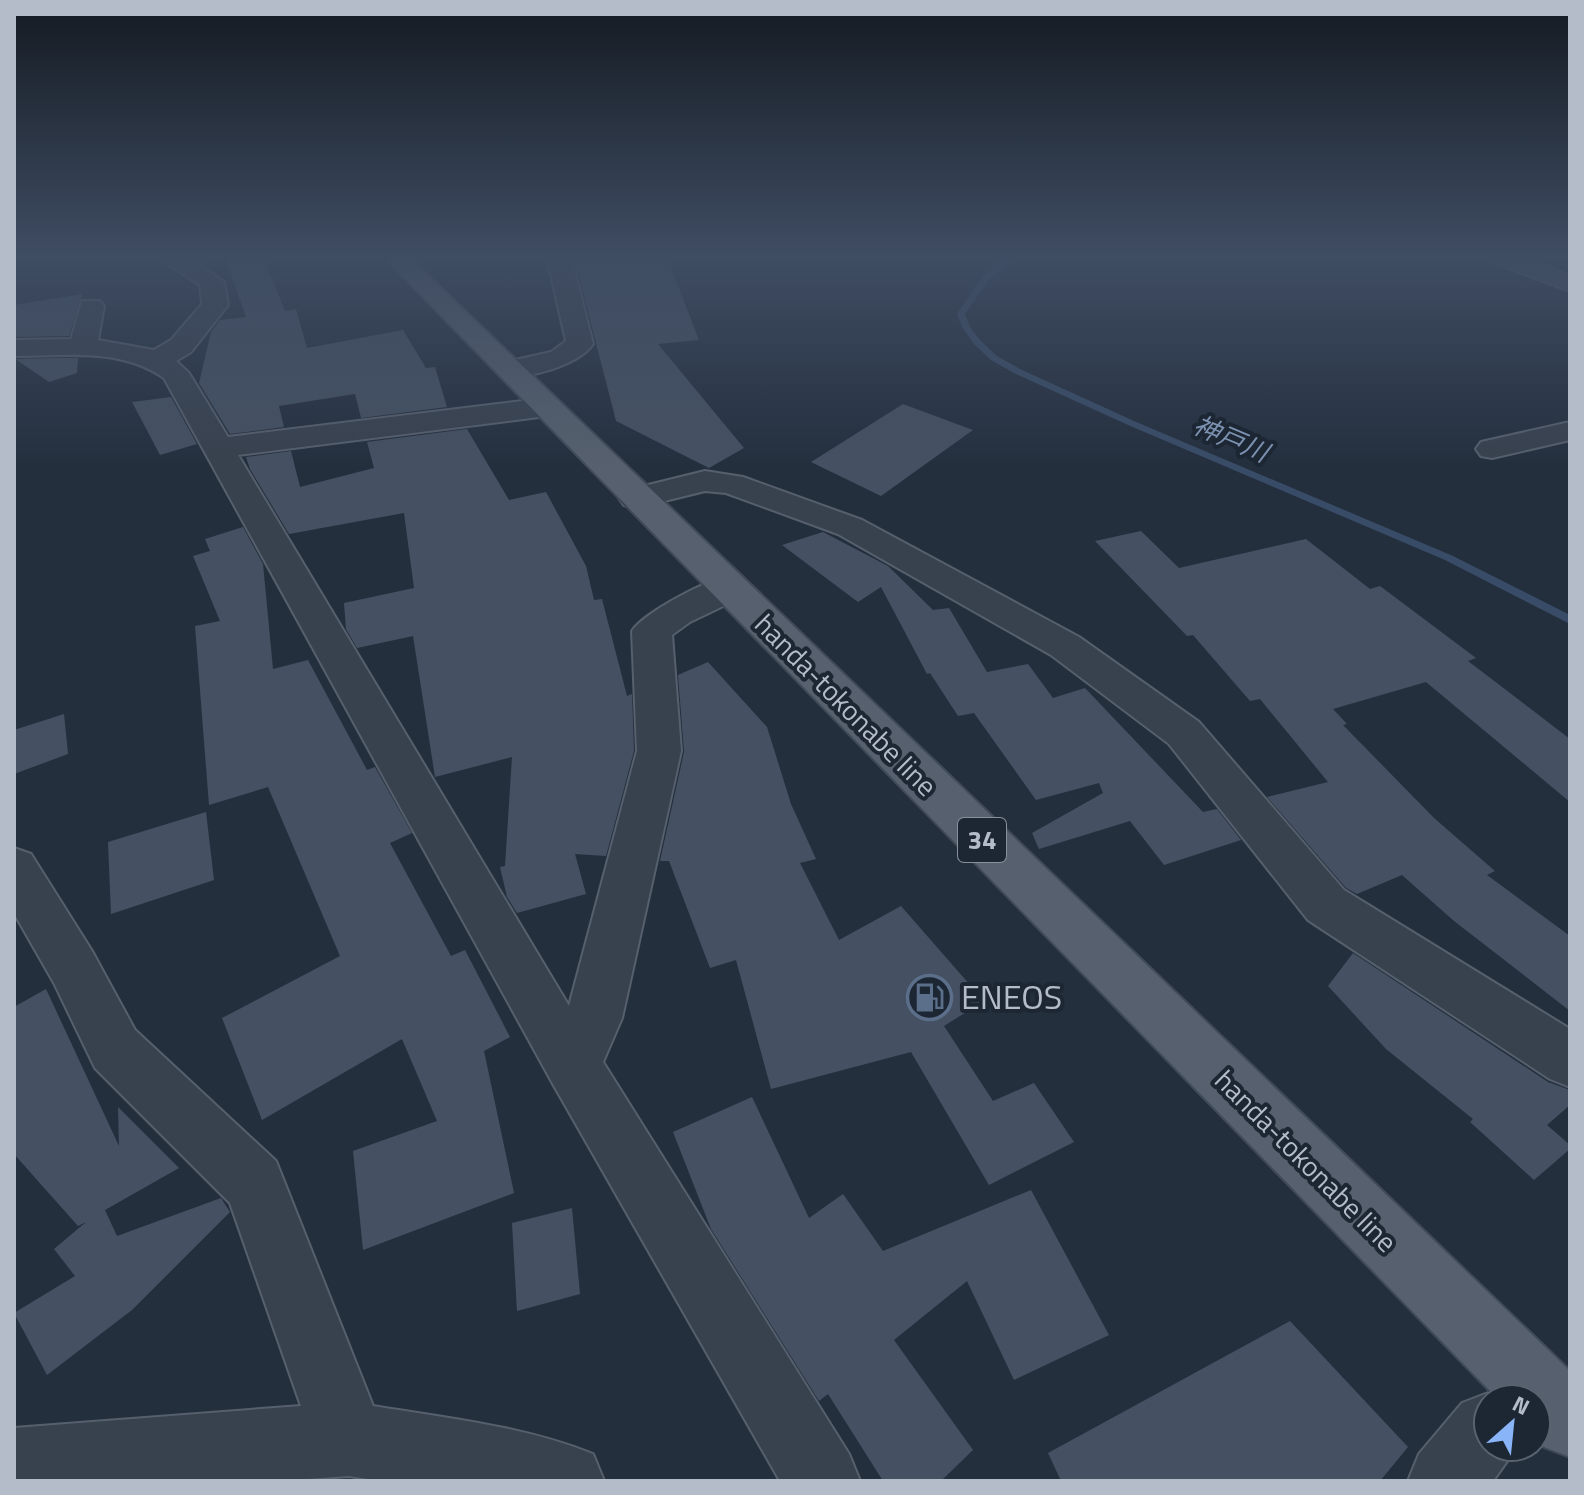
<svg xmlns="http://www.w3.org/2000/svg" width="1584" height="1495" font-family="'Titillium Web','Noto Sans JP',sans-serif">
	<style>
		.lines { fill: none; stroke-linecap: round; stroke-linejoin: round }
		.stream { fill: #394c67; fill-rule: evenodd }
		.building { fill: #455162 }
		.minor-casing { stroke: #565f6c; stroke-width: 4 }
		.secondary-casing { stroke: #565f6c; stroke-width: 4 }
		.primary-casing { stroke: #414a57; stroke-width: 4 }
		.minor { fill: #38414e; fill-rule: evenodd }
		.secondary { fill: #465061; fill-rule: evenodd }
		.primary { fill: #56606e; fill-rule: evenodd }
		.labels { text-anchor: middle; stroke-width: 8; stroke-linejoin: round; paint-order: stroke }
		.far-water-label { font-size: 26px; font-style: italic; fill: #7c92b1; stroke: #1d2633 }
		.shield { fill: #1d2633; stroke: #878f9c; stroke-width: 2 }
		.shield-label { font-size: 26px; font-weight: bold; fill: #b4bcc9 }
		.street-label { font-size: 28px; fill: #b4bcc9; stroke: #1d2633 }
		.near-poi-label { font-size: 34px; fill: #b4bcc9; stroke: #1d2633; text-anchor: start }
	</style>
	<rect width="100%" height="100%" fill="#242f3e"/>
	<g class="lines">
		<path class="stream" d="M1007,257h9l-27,23 -24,34 5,13 10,13 17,16 23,13 114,52 319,135 117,59v9l-125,-64 -317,-135 -114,-52 -23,-13 -17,-16 -12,-17 -5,-13 26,-38z"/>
	</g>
	<path class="building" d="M225,257h38l22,54 11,-2 11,39 96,-18 23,38 9,-1 12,40 -86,11 -6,-24 -76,12 5,21 -54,7 -31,-51 12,-51 9,-12 26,-3z
		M574,257h93l32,83 -41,4 86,104 -35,20 -93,-47z
		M82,294l-13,42 -55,1v-32z
		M53,358h25l-1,15 -28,9 -34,-23z
		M171,397l26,47 -37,11 -28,-53z
		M903,404l70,26 -92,66 -70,-34z
		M467,429l42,71 37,-8 40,74 8,34 8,-1 25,97 5,-2 2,57 -28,105 -31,-2 11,40 -69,19 -10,-16 -7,-30 5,-1 7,-109 -77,20 -22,-141 -56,12 -11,-19 -2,-26 70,-15 -10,-75 -115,21 -39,-65 -4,-12 45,-6 9,36 74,-19 -7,-26z
		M243,527l20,37 10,105 35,-9 59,110 8,-3 37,66 -22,10 61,113 14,-6 45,87 -26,14 30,142 -151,57 -10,-99 84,-30 -35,-82 -140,81 -40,-102 118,-62 -72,-169 -59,18 -14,-179 25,-5 -27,-65 17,-5 -5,-12z
		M1141,531l38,37 127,-29 64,50 10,-3 96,72 -8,3 102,78v63l-144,-120 -93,27 14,15 -4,1 91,93 61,53 -8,4 83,61v75l-116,-90 -52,-46 -45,19 -11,-6 -79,-91 61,-15 -68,-83 -10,2 -57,-66 -6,1 -92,-95z
		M823,532l65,34 45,44 16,-2 38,64 41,-8 25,34 32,-10 118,124 14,-3 24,31 -77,25 -34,-44 -91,28 -7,-16 71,-40 -4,-10 -63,17 -62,-87 -16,3 -28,-43 -3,1 -46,-87 -23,15 -76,-57z
		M708,662l59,65 24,77 25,55 -16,4 39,77 62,-34 83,95 -40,25 49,75 41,-18 40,59 -85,43 -78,-133 -140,37 -35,-129 -26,8 -41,-107h-9l24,-109 -6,-77z
		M64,714l4,40 -54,20v-44z
		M206,812l8,68 -103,34 -3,-72z
		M1353,953l195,129 22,8v15l-23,20 23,20v4l-36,31 -64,-58 3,-3 -87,-70 -58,-63z
		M46,989l73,157 -1,-39 61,61 -74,42 12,26 104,-38 9,14 -98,98 -85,65 -33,-62 61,-37 -21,-27 32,-27 -8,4 -64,-72v-147z
		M752,1097l57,121 34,-24 40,57 148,-61 78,145 -95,45 -47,-99 -73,59 79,110 -32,31h-58l-55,-87 -9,7 -108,-172 -38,-97z
		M572,1208l8,86 -63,17 -5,-88z
		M1290,1321l118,126 -28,34h-319l-13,-28z"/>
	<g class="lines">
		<defs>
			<path id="minor" d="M158,257h29l37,25 4,23 -37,47 -15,9 13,12 39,64 319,-39 10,3 5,6 -5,6 -10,3 -309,39 331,551 68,-255 -5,-120c11,-17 77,-54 97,-53 5,0 9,2 13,3l6,8 -6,8 -52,25 -18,13 9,116 -59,267 -19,44 246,392 11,27h-80l-227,-397 -389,-706c-45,-31 -99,-22 -150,-22v-16l57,-1 11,-38h18l4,5 -6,34 56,10 17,-10 31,-36 -2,-19z
				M547,257h24l22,87c-14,21 -68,37 -92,31l-4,-6 4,-6 50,-11 15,-11z
				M1570,422v18l-78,18 -11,-2 -5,-7 5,-7z
				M705,471l38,6 119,43 217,117 120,85 145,168 226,139v58l-20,-8 -242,-159 -139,-176 -118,-89 -213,-121 -112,-41 -21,-2 -69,17 -12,-3 -5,-7 5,-7z
				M14,848l17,6 61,97 43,79 141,131 97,245c73,12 150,20 220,48l11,27h-224l-31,-5 -68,5h-267v-53l287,-22 -71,-203 -135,-135 -41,-85 -40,-70z
				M1488,1393l16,6h-16v48h29l-24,34h-85l11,-27 43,-51z"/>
			<path id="secondary" d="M1488,257h34l48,19v15l-78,-29z"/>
			<path id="primary" d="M384,257h25l1161,1114v86l-26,-10 -8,-9v-39h-38z"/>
		</defs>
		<use href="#minor" class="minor-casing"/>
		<use href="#secondary" class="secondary-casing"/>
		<use href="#primary" class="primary-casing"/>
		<use href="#minor" class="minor"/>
		<use href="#secondary" class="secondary"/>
		<use href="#primary" class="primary"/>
	</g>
	<linearGradient id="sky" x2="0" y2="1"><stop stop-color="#141a22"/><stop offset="0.55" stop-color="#3f4d63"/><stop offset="1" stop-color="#3f4d63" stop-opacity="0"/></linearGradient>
	<rect width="1584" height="466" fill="url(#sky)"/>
	<defs>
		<symbol id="fuel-ring" viewBox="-11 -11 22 22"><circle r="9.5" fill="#1d2633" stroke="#5c6f8a" stroke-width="1.5"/><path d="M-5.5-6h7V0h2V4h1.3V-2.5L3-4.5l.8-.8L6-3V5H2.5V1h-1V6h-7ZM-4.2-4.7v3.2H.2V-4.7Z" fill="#5c6f8a"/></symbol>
	</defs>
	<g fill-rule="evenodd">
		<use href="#fuel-ring" x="904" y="972" width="51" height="51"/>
	</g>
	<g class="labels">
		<g class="far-water-label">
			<text transform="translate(1231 439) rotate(23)" y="9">神戸川</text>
		</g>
		<rect class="shield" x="958" y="818" width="48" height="44" rx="6"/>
		<g class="shield-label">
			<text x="982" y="849">34</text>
		</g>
		<g class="street-label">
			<text transform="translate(846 705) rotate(45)" y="10">handa-tokonabe line</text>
			<text transform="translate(1306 1161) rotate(45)" y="10">handa-tokonabe line</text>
		</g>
		<g class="near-poi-label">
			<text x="961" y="1009">ENEOS</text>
		</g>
	</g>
	<rect width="1584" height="1495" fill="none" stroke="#b4bcc9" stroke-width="32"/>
	<g transform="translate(1512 1423) rotate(27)"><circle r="38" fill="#1d2633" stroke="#59626f" stroke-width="2"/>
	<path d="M0-6L14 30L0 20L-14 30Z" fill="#8ab4f8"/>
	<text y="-12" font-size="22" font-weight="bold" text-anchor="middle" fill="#b4bcc9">N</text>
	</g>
</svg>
